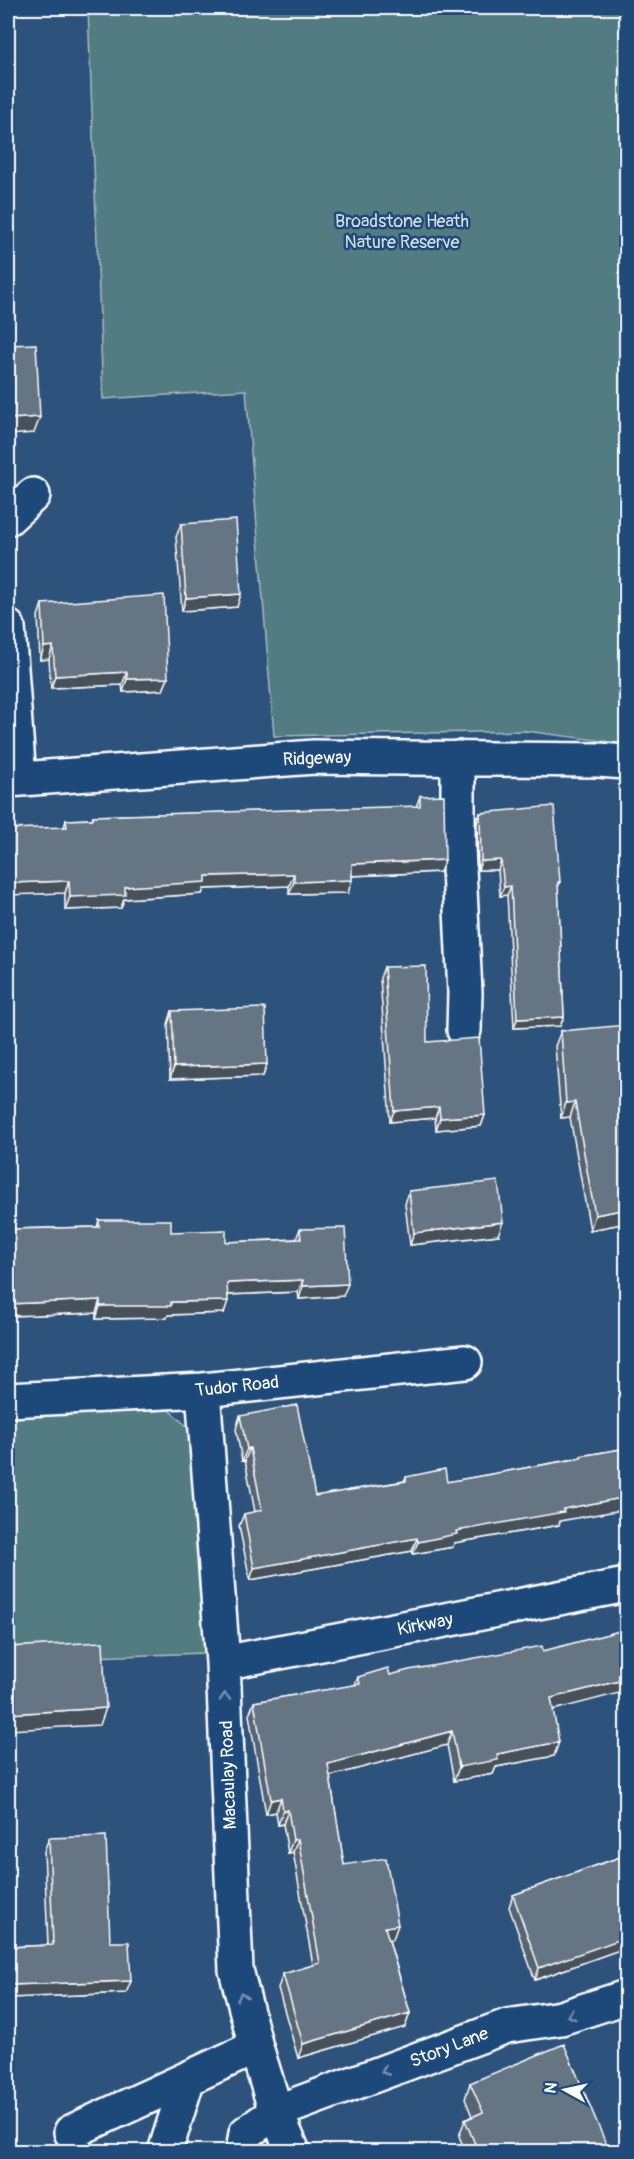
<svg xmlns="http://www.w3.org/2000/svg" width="634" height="2159" font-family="Pangolin,sans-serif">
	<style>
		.green { fill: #527b82; stroke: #a8bdc0; stroke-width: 1.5 }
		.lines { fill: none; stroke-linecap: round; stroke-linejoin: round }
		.minor-casing { stroke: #fff; stroke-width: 38 }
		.minor { stroke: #1f4a7a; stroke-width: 33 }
		.wall { fill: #576472; stroke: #fff; stroke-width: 1.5 }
		.shaded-wall { fill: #47515c; stroke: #fff; stroke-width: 1.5 }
		.building { fill: #657484; stroke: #fff; stroke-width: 1.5 }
		.oneway { stroke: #7992af }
		.labels { text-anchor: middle; stroke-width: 5; stroke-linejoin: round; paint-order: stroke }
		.park-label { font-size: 18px; fill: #d4dee0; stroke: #1f4a7a }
		.street-label { font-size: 18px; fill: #fff; stroke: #1f4a7a }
	</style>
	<rect width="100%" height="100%" fill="#2d527c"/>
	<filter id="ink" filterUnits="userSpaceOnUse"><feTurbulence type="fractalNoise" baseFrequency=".0167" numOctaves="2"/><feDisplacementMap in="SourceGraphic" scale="12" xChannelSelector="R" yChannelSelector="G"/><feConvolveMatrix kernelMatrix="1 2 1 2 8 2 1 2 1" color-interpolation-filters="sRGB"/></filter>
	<g filter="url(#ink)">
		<path class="green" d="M88,8h538v736l-100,-13 -252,5 -28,-346 -143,9z
			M169,1410l22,20 14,223 -197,7v-243z"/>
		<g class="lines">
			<defs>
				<path id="minor" d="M8,518l25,-23
					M8,627l11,152
					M458,758v89l7,146 -1,37
					M8,780l306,-23 284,3 28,2
					M203,1390l20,273 13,307 20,77 20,65 17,40
					M8,1400l195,-10 262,-28
					M223,1663l403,-78
					M71,2132l185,-85
					M165,2152l23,-74
					M243,2152l3,-19 30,-21 231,-86 54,-8 65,-21"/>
			</defs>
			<use href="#minor" class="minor-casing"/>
			<use href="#minor" class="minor"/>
		</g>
		<path class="wall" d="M181,524l56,83 -55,4 -6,-74z
			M42,604l126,74 -5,12 -40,2 -1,-7 -71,3 -2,-29 -9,1 -2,-44z
			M420,796l20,76 -88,4 -4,17 -59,1v-8l-85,3 -2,5 -78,5 -3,9 -56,2 -1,-83 2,-7 26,-1 1,-3 323,-9z
			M480,813l80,69 -2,6 6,129 -4,9 -46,2 -7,-133 -7,1 -2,-26h-20l-1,-47z
			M384,967l43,75 58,73 -4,11 -45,4 -1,-12 -45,4 -10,-144z
			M172,1011l95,53 -4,12 -93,3 -2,-55z
			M561,1031l66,192 -37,7 -20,-113 -9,1 -6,-72z
			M409,1191l89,44 -88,10 -5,-41z
			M99,1220l127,22 70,-3 4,-10 43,67 -44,3 -1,-7 -70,3 -4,18 -56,2 -1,3 -71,1v-6l-88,3v-81l2,-6 87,-2z
			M240,1416l75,80 89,-15 2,-4 41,5 133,-24 1,-2 46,-8 -67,73 -1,4 -105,18 -1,4 -40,7 -1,-3 -162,29 -11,-54 5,-12 11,-2 -10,-52 -3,1 -6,-32z
			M390,1675l163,35 1,46 -58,11 -3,7 -39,7 -7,-36 -117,31 14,89 49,74 -4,1 21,73 -5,14 -107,31 -20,-70 5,-14 30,-9 -20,-113 -5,1 -5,-29 -5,1 -2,-13 -10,2 -17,-99 5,-13 101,-17 3,-8z
			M49,1838l61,104 21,39 -5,12 -118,5v-51l40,-2 -4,-94z
			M627,1850v93l-2,5 -90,32 -26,-73 4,-12 107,-38 2,-5z
			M470,2083l139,68h-144l-6,-15 6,-16 7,-4 -7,-17z"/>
		<path class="shaded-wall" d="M40,417l-6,16 -26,2 1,-16z
			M241,594l-4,13 -55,4 4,-13z
			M53,646l-4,13 -9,1 4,-13z
			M127,672l-5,13 -71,3 4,-12z
			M168,678l-5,12 -40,2 4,-13z
			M445,860l-5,12 -92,4 4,-12z
			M501,860l-3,10h-20l3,-9z
			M294,874l-5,12 -85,3 -2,5 -78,5 -3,9 -56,2 5,-13 55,-10 81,-11z
			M352,880l-4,13 -59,1 5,-12z
			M69,881l-4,12 -57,2v-12z
			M511,886l-4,9 -7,1 4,-9z
			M564,1017l-4,9 -46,2 3,-9z
			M267,1064l-4,12 -93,3 4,-12z
			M575,1102l-5,15 -9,1 5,-15z
			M439,1107l-4,11 -45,4 4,-11z
			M485,1115l-4,11 -45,4 4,-12z
			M627,1209v14l-37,7 5,-15z
			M503,1222l-5,13 -88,10 4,-12z
			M303,1280l-5,12 -75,3 4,-12z
			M348,1284l-5,12 -44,3 4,-13z
			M100,1300l-4,13 -88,3v-12z
			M228,1301l-4,12 -56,2 -1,3 -71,1 4,-13 71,-4z
			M250,1448l-5,12 -3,1 5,-12z
			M627,1497v12l-67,12 -1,4 -105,18 -1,4 -40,7 5,-12 38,-11 107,-22z
			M417,1538l-5,13 -162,29 4,-12z
			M627,1679v12l-81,21 5,-14z
			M106,1708l-6,17 -92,5v-16z
			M452,1731l-5,14 -124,33 5,-14z
			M559,1742l-5,14 -58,11 -3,7 -39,7 5,-14 38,-13z
			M281,1798l-5,14 -10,2 5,-14z
			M288,1810l-5,14 -5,1 5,-14z
			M298,1839l-5,13 -5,1 5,-13z
			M398,1925l-5,14 -13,2 5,-14z
			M627,1933v10l-2,5 -90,32 4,-12z
			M131,1981l-5,12 -118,5v-13z
			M410,2013l-5,14 -107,31 5,-14z"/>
		<path class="building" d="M36,344l4,73 -31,2v19h-1v-93z
			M236,520l5,74 -55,4 -5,-74z
			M164,595l4,83 -41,1v-7l-72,4 -2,-30 -9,1 -2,-43z
			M444,795l1,65 -93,4v16l-58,2v-8l-88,2v6l-81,5v8l-55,2 -1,-16 -61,2v-54l59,-2 -1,-7 27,-1v-3l327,-10v-10z
			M554,806l6,76h-2l6,135 -47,2 -6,-133 -7,1 -3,-27 -20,1 -1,-48z
			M426,966l1,76 52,-4 6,77 -45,3 -1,-11 -45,4 -10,-144z
			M265,1008l2,56 -93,3 -2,-56z
			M627,1025v184l-32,6 -20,-113 -9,1 -5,-72z
			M498,1181l5,41 -89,11 -5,-42z
			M99,1220h72v12l55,-2v12l75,-3 -1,-10 45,-1 3,56 -45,2v-6l-76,3 1,18 -57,1v4h-71v-6l-92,4v-53h3l-1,-22 89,-2z
			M297,1405l18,91 91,-15v-4l39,-8 2,13 134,-24v-2l46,-8v49l-64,12 1,3 -108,19 1,3 -39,8 -1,-4 -163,30 -10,-54 18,-4 -12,-62 -3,1 -7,-33z
			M627,1629v50l-76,19 8,44 -62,12 1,6 -39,7 -7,-36 -124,33 16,101 42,-7 12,67 -13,2 25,86 -107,31 -20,-70 37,-11 -22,-124 -5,1 -5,-30 -5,1 -2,-13 -10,2 -17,-98 106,-18 -2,-7 30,-9 2,7 19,-5 133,-24 1,5z
			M103,1642l3,66 -98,6v-67z
			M106,1836l4,106h19l2,39 -123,4v-38l45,-2 -4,-107z
			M627,1850v87l-88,31 -26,-73 110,-39 -1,-4z
			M564,2044l45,107h-131l-13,-31 18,-8 -13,-29z"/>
		<defs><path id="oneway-chevron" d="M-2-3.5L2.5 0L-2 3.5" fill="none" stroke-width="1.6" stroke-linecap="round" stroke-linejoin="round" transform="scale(1.5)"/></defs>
		<g class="oneway">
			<use href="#oneway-chevron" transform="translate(225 1697) rotate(-92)"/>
			<use href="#oneway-chevron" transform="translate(242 1996) rotate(-105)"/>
			<use href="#oneway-chevron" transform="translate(571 2015) rotate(162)"/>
			<use href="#oneway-chevron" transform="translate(385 2071) rotate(159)"/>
		</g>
	</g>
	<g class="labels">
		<g class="park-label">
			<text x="402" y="227">Broadstone Heath<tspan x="402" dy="21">Nature Reserve</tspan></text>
		</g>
		<g class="street-label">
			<text transform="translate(317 758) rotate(-2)" y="6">Ridgeway</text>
			<text transform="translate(237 1386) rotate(-6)" y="6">Tudor Road</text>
			<text transform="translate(425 1624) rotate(-11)" y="6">Kirkway</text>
			<text transform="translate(228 1775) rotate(-92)" y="6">Macaulay Road</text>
			<text transform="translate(449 2047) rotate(-21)" y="6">Story Lane</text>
		</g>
	</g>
	<rect width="634" height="2159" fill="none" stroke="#1f4a7a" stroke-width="30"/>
	<rect x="15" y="15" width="604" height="2129" fill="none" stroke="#fff" stroke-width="2" filter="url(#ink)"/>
	<g transform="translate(565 2090) rotate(278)" stroke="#1f4a7a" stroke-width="4.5" paint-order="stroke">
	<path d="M0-4.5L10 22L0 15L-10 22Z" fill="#ffffff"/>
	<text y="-9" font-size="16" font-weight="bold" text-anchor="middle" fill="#ffffff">N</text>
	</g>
</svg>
